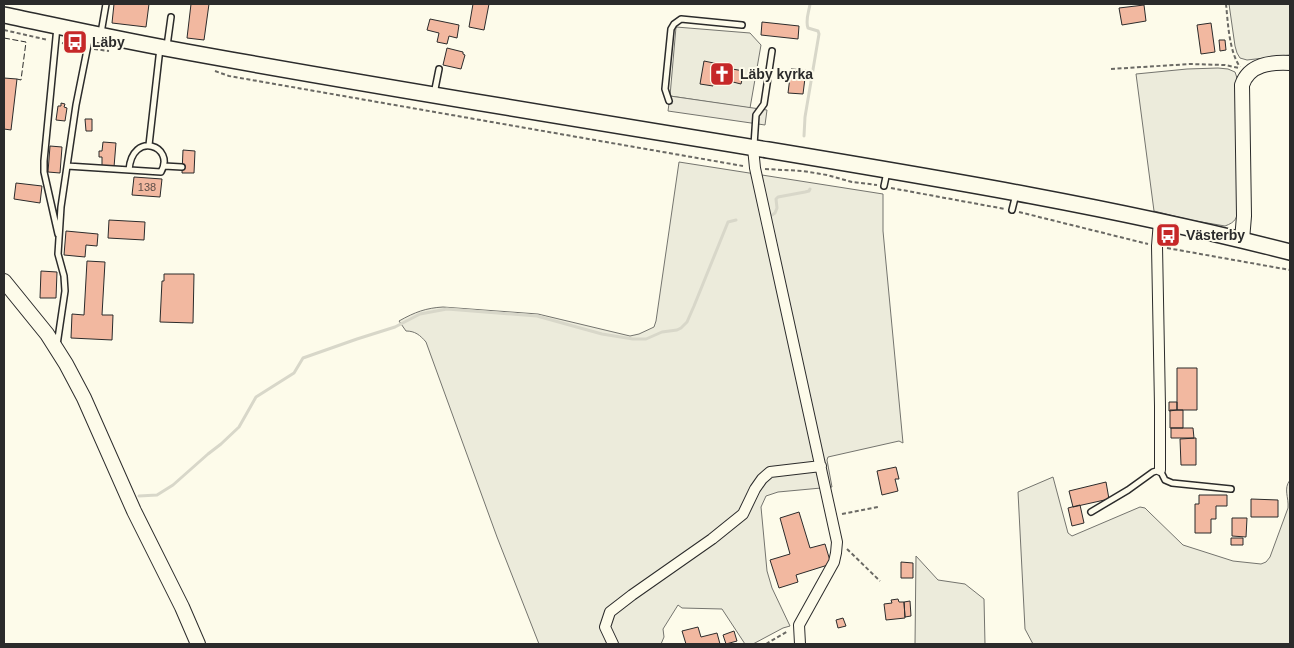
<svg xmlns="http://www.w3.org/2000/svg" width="1294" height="648" font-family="Helvetica,sans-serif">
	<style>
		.green { fill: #ecebdb; stroke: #74746e }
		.parking { fill: #eceadb; stroke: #74746e }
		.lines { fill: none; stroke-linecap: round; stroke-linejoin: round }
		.stream { stroke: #d8d7c9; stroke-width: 3 }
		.building { fill: #f2b8a0; stroke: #2b2b2b }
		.lane-casing { stroke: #2b2b2b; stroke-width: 8 }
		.street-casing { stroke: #2b2b2b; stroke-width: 12 }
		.secondary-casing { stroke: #2b2b2b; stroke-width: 16 }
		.primary-casing { stroke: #2b2b2b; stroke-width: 18 }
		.path { stroke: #6a6964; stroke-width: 2; stroke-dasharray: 4 2.5; stroke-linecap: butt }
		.lane { stroke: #fdfbea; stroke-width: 5 }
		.street { stroke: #fdfbea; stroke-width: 10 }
		.secondary { stroke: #fdfbea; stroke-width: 14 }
		.primary { stroke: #fdfbea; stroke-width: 15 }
		.fence { stroke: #2b2b2b; stroke-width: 1; stroke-dasharray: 6 2.5; stroke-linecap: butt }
		.labels { text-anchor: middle; stroke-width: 4; stroke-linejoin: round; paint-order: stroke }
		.number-label { font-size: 11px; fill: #5d4e48 }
		.poi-label { font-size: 14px; font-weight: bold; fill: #2b2b2b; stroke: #fdfbea; text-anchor: start }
	</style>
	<rect width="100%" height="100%" fill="#fdfbea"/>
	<path class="green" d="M1229,4h61v51l-43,5 -7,-2 -3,-5 -2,-7z
		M676,27l74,6 11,12 -11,63 -80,-12z
		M1218,68l10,1 7,3 3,9 1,126c-2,11 -3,15 -14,19l-35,-6 -36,-9 -18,-137 51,-5z
		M679,162l204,32v37l20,212 -4,-2 -71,16 -1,3 5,27 -54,5 -12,4 -5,11 6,64 5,17 18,38 -7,2 -30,16h-8l-23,-35 -40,-1 -4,-3 -15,24 1,8 -3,7h-122l-42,-107 -71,-195c-6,-7 -11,-11 -20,-11l-7,-10c16,-9 27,-13 44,-14l95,7 92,22 9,-2 15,-7 2,-6z
		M1053,477l15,56 4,3 68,-29 5,1 4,4 34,33 50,16 28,3 5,-2 4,-5 18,-49c1,-11 -5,-19 2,-28v164h-257l-8,-15 -7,-137z
		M916,556l22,24 27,4 19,15 1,45h-70z"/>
	<path class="parking" d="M670,96l97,14 -2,15 -97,-14z"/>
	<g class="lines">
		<path class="stream" d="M804,136l1,-19 14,-83 -1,-3 -10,-3c-3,-8 1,-16 2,-24
			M772,215l3,-2 2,-5 -1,-9 2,-2 27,-5 4,-1 1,-2
			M139,496l18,-1 16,-10 35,-31 13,-10 18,-17 17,-30 38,-24 9,-15 54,-19 38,-12 25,-13 27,-5 90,7 65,18 31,5h13l16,-7 15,-2 4,-2 6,-6 7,-16 34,-84 8,-2"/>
	</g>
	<path class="building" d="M114,4h35l-3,23 -34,-4z
		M191,4h18l-5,36 -17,-2z
		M473,4h16l-5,26 -15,-3z
		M1144,5l2,16 -24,4 -3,-17z
		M430,19l29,6 -2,13 -8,-2 -2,8 -10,-2 2,-9 -12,-3z
		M762,22l37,4 -1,13 -37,-4z
		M1211,23l4,29 -14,2 -4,-29z
		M1219,40h6l1,10 -6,1z
		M447,48l16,4v2l2,1 -4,14 -18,-4z
		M704,61l29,6 -1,2 12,2 -3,13 -12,-3v2l-14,-3 -2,6 -13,-2z
		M791,69l15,1 -3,24 -15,-1z
		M4,78l13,1 -6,51 -7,-1z
		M61,103l4,1 -1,3 3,1 -2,13 -9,-1 2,-14h3z
		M85,119h7v12h-6z
		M103,142l13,1 -2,24 -12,-1v-9h-3v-6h3z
		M50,146l12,1 -2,26 -12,-1z
		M183,150l12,1 -1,22h-12z
		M134,177l28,2 -2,18 -28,-2z
		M16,183l26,3 -2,17 -26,-4z
		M109,220l36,2 -1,18 -36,-2z
		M66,231l32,3 -1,12 -11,-1 -1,12 -21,-2z
		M87,261l18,1 -3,53h11l-1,25 -41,-2 1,-24 12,1z
		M41,271l16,1 -1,26h-16z
		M164,274h30l-1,49 -33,-1 2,-41h2z
		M1177,368h20v42h-20z
		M1169,402h8v8l-8,1z
		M1170,410h13v18h-13z
		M1171,428h22l1,10h-23z
		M1196,438v27h-15l-1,-26z
		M896,467l3,12h-4l3,12 -16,4 -5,-24z
		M1106,482l3,17 -36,8 -4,-16z
		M1199,495h28v11h-11v13h-5v14h-16v-29h4z
		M1251,499l27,1v17h-27z
		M1080,505l4,18 -12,3 -4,-18z
		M799,512l11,36 15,-4 6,20 -35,11 2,7 -19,6 -9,-28 20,-6 -10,-36z
		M1232,518h15l-1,19 -14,-1z
		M1231,538h12v7h-12z
		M901,562l12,1v15h-12z
		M898,599l1,3h5l1,16 -19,2 -2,-16 8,-1 -1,-3z
		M910,601l1,15 -6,1 -1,-15z
		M843,618l3,8 -8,2 -2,-8z
		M698,627l3,10 16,-4 3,11h-34l-4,-13z
		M734,631l3,10 -11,3 -3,-9z"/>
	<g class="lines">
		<defs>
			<path id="lane" d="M57,27l-13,134v11l14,62
				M101,33l5,-29
				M167,46l4,-29
				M434,94l5,-25
				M669,101l-4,-12 6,-60 3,-5 7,-5 61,6
				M149,145l11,-97
				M754,145l2,-30 8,-11 8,-53
				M67,166l94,6c15,-26 -29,-42 -32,-2
				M164,166l18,1
				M884,186l3,-14
				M1012,210l4,-16
				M57,345l8,-54 -1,-15 -6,-22 3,-47 15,-102 14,-70
				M1091,512l37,-22 25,-18 7,-2 5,10 7,3 59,6"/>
			<path id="street" d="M753,148l2,20 82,374 -1,11 -2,9 -35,63 1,19
				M1159,221l-2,25 3,160v64
				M613,644l-8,-17 5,-15 22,-17 80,-56 31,-25 12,-25 7,-10 8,-7 51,-6"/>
			<path id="secondary" d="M1242,240l2,-24 -2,-131c7,-21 29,-23 48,-22
				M4,281l43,53 19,30 18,34 50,113 48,96 16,37"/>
			<path id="primary" d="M4,15c53,11 107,23 161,33 200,37 402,69 603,102 175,29 350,58 522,102"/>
		</defs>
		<use href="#lane" class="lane-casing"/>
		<use href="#street" class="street-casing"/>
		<use href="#secondary" class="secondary-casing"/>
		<use href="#primary" class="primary-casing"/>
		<path class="path" d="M1226,4c2,19 3,47 14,63
			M4,30l44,10
			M62,43l18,3
			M94,49l15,2
			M1111,69l79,-5 35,1 14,3
			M215,71l14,5 514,90
			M765,169l38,2 24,4 25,7 25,3
			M891,188l114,21
			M1019,212l129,32
			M1167,248l123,22
			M842,514l36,-7
			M847,549l33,32
			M766,644l22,-13"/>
		<use href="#lane" class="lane"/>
		<use href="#street" class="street"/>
		<use href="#secondary" class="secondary"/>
		<use href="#primary" class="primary"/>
		<path class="fence" d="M4,38l22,4 -5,38 -4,-1"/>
	</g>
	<defs>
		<symbol id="bus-square" viewBox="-11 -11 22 22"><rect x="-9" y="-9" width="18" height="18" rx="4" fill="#c62828" stroke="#fdfbea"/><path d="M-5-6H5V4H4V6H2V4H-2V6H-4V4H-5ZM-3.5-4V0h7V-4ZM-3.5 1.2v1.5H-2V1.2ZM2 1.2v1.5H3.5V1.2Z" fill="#fff"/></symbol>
		<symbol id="church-square" viewBox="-11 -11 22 22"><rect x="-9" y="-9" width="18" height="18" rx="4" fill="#c62828" stroke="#fdfbea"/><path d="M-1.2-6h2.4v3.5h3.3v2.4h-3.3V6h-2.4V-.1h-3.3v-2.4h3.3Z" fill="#fff"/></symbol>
	</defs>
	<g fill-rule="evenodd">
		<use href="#bus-square" x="61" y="28" width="28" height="28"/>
		<use href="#church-square" x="708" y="60" width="28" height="28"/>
		<use href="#bus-square" x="1154" y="221" width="28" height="28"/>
	</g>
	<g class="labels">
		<g class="number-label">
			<text x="147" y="191">138</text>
		</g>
		<g class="poi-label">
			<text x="92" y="47">Läby</text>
			<text x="740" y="79">Läby kyrka</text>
			<text x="1186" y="240">Västerby</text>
		</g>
	</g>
	<rect width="1294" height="648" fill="none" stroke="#2b2b2b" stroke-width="10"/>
</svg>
